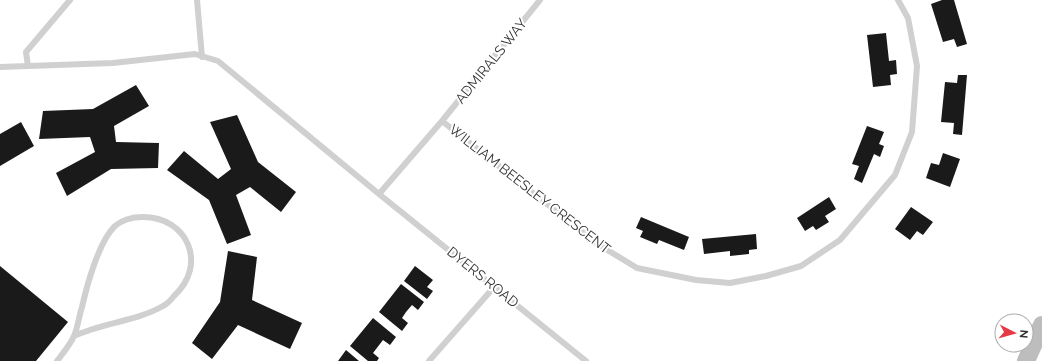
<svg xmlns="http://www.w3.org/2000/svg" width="1042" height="361" font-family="Raleway,sans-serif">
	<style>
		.building { fill: #1a1a1a }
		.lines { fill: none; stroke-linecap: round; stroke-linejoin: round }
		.lane { stroke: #d0d0d0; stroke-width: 6 }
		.secondary { stroke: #bdbdbd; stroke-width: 18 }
		.labels { text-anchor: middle; stroke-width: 4; stroke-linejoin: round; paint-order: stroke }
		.street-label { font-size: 14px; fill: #333; stroke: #fff }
	</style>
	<rect width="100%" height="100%" fill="#fff"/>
	<path class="building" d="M942,0h12l13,44 -10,3 -3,-8 -11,3 -12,-38z
		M886,33l3,28 7,-1 1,14 -7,1 1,10 -18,2 -6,-52z
		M958,75h9l-5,60 -9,-1 1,-11 -13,-1 4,-40 12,1z
		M136,85l13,21 -35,20 2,16 43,1 -1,25 -47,1 -44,27 -11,-23 39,-21 -5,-15 -51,2 4,-28 50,-2z
		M237,115l21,47 38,30 -15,20 -31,-25 -14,8 15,40 -24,9 -18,-44 -42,-30 17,-19 34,28 13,-10 -21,-47z
		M21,122l13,24 -34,20v-32z
		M867,126l17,6 -5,12 5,2 -4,11 -6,-3 -12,29 -8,-4 5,-13 -7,-2z
		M943,153l17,6 -10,28 -24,-9 5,-15 8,2z
		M829,197l7,12 -11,7 4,6 -13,8 -3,-4 -8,5 -8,-13z
		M911,207l22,15 -10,13 -6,-4 -7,9 -15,-11z
		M641,217l48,20 -5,13 -25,-10 -2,4 -17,-7 3,-6 -7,-3z
		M756,234l1,15 -8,1v4l-19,2v-5l-26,3 -2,-15z
		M228,251l29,6 -5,43 50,23 -12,26 -52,-24 -26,34 -20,-16 28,-41z
		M0,266l68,56 -32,39h-36z
		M415,266l18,14 -6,7 6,4 -6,8 -23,-18z
		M401,284l23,18 -6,8 -6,-5 -6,7 -4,6 6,5 -6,8 -23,-19z
		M373,318l23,19 -6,8 -7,-5 -10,13 6,5 -2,3h-9l-18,-15z
		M346,350l13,11h-21z"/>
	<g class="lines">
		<path class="lane" d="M197,0l5,57
			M28,66l-2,-14 44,-52
			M0,67l113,-4 82,-9 23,7 161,133 207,167
			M442,121l154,122 41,25 59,12 34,3 36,-7 35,-10 39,-26 55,-65 17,-43 5,-66 -9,-48 -10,-18
			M379,194l63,-73 98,-121
			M57,361c6,-8 13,-16 17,-25 4,-9 5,-20 8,-29 5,-22 17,-66 33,-81 7,-6 18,-9 28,-9 45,0 65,48 31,79 -3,4 -7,8 -11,10 -26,15 -61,17 -89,30
			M429,361l66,-75"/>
		<path class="secondary" d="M1026,361l16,-36"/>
	</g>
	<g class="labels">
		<g class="street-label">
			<text transform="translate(491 61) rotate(-51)" y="5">ADMIRALS WAY</text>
			<text transform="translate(530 189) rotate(38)" y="5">WILLIAM BEESLEY CRESCENT</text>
			<text transform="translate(483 277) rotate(39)" y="5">DYERS ROAD</text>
		</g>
	</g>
	<g transform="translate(1014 333) rotate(96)"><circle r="19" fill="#ffffff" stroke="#adadad"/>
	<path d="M0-3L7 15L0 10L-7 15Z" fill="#e63946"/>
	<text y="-6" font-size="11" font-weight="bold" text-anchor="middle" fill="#333333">N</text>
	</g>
</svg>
